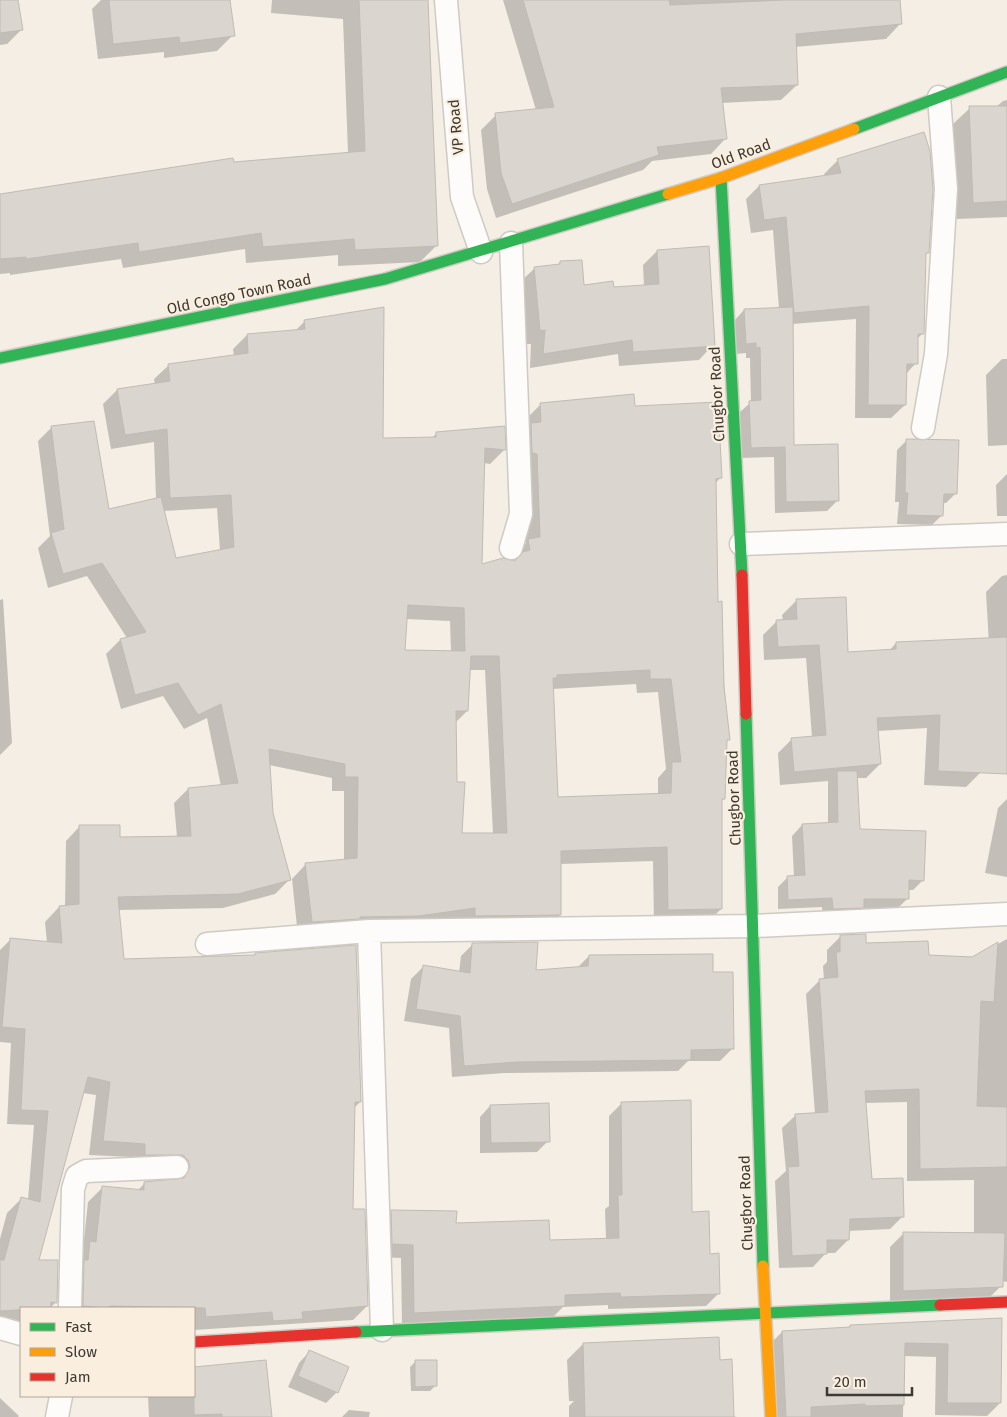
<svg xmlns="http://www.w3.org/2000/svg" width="1007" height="1417" font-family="'Fira Sans',sans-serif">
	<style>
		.shadow { fill: #0003; fill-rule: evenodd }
		.building { fill: #dad5ce; stroke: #c0bbb4; fill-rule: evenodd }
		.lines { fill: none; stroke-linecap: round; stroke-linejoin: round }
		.street-casing { stroke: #cfcac2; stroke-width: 25 }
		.fast-casing { stroke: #cfcac2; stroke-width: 14 }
		.slow-casing { stroke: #cfcac2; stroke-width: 14 }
		.jam-casing { stroke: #cfcac2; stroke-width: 14 }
		.street { stroke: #fdfcfb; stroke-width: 22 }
		.fast { stroke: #30b455; stroke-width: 11 }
		.slow { stroke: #ff9f0a; stroke-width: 11 }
		.jam { stroke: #e5322d; stroke-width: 11 }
		.labels { text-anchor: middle; stroke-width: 4.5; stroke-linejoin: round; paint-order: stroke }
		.street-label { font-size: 15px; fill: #3d3933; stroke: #faefdf }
	</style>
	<rect width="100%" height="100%" fill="#f4eee5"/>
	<path class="shadow" d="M0,0h17l5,29 -15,15 -7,1z
		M101,0h128l4,35 -16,16 -53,7v-6l-66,7 -6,-50z
		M272,0h154l11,245 -17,17 -82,4v-11l-92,8 -1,-14 -122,19 -2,-9 -111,16v-2l-10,1v-54l233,-56 115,-11 -5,-134 -72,-6z
		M503,0h396l2,23 -15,16 -91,8 2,38 -16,15 -59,3 4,35 -15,16 -59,7 -9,9 -147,48 -9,-29 -6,-59 15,-15 40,-5z
		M1007,100v117l-51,2 -3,-95 17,-16 26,-1 7,-6z
		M838,160l90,92 -3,3 -2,78 -6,6 -1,24 -11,12v30l-14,13h-36l1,-99 -64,5 1,122 45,54 -11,11 -52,2 -1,-56 -33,1 -2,-45 12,-11 -1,-44h-4v-5l-11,1 -1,-33 10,-11 35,-1 -6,-79 -22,3 -5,-34 13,-13 66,-10 -1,-2z
		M657,251l56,94 -14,15 -80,6 -1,-12 -88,14 1,-24h-4l-7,-62 15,-14 23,-3 2,-3 23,24 30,3 31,-3 -1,-21z
		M305,321l76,118 51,-1 5,-5 67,17 -14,14 -6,-1 -4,103 36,-4 -1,-8 11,-11 -2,-75 3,-50 14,-14 93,4 86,70 -5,6 2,119 12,136 -3,3 -2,57 -3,2v108l-14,14 -53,1 -1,-63 -93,3v51l-14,14 -248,7 -6,-57 14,-15 38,-4v-69h-12v-13l-63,-13 3,48 17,67 -14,14 -52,14 -105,2 5,50 130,-3 2,-2 105,147 -7,7 -1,101 15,96 -14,14 -159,10v-22h-124l6,-52 7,-7 5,-47 15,-15 34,4 8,-8 31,-3 -2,-5 -43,-6v-12l-42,-2 7,-60 -13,-2 -45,168 18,41 -6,6h-29v16h-21v-85l7,-26 14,-14 7,1 6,-75 -27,-1 4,-81 -11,-1v-92l10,-10 37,3 -2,-21 14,-15h6l1,-66 14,-15 39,12 58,-1 -3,-34 14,-14 33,-3 -14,-68 -23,11 -21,-33 -42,13 -15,-55 14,-14 7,-2 -40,-62 -39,12 -10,-40 12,-12 -12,-95 14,-14 56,83 48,-11 -2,-57 -43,7 -8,-45 14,-14 38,-5 -1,-6 15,-14 65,-9 -1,-7 14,-14 48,-4zM217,508l3,43 -45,8 -12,-48zM406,619l44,2 1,31 -47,-1zM469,670h16l8,164 -32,1 -5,-52 -1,-60 12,-12zM636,684l1,9 21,-1 8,77 -8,9v16l-101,4 -5,-109z
		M1002,359h5v86l-19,1 -2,-71z
		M907,440l49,53 -10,10h-4v12l-10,10 -35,-1 2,-22h-4l2,-52z
		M1007,474v42h-10l-1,-31z
		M1007,575v85l-17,2 -4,-70 16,-16z
		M3,599l9,144 -12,12v-155z
		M796,601l51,52 42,-2 7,-8 111,28v60l-27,42 -14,14 -42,-2 3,-57 -50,3 3,33 -14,14h-10l2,52 65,50 -10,10h-5v8l-11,11 -35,-1 -9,9 -30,2 -1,-12 -44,2v-22l10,-10h6l-2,-41 10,-11 26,-1v-43l-48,4 -2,-32 14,-14 20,-2 -6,-79 -42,2 -1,-25 14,-14h6l-1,-6z
		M1007,799v78l-22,-4 13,-65z
		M841,936l24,8 63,12 44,2 35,-19v343l-5,-1 -1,5 -13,13 -98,5v-57l13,-13h71v-54l-67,1v-79l-42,1 5,77 33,36 -13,13 -42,2v9l-13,13h-9l-13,14 -34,1 -4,-87 11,-10 -4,-43 14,-13 19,-1 -9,-120 13,-13 5,-1 -1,-14 4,-4v-12z
		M473,944l61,27 43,-3 12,-12 122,18 21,75 -12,12h-32l-10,10 -174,2 -52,4 -3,-49 -45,-7 7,-42 13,-13 35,7 2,-17z
		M622,1103l69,110 18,42 10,38 -13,13 -98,3v-4l-45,2 -12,12 -149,6 -1,-67 -21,-1 -1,-33 13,-13 157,30 57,-2 -1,-30 4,-3v-90z
		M490,1106l58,35 -11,11 -57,1v-36z
		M1001,1319l-1,84 -13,13 -52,-1 1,-58 -32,-1 -1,61h-131l-3,-72 13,-13 66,-4 2,-2z
		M583,1344l136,17 13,55 5,1h-168v-11l5,-5h-5l-2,-41z
		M309,1352l28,40 -11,11 -38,-16 11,-24z
		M415,1362l20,24 -5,5h-19l-1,-24z
		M194,1367h15l62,50h-122l-1,-21h46z
		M0,1398l19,18 -1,1h-18z
		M349,1410l21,2 -1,5h-27z"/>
	<path class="building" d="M0,0h18l5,30 -23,3z
		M109,0h121l5,36 -55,7 -1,-6 -66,7z
		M359,0h69l10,246 -83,4 -1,-11 -91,8 -2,-14 -122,19 -1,-9 -112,16v-2l-26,2v-65l233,-36 1,4 131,-11z
		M523,0h146l1,5 114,-5h116l2,24 -106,10 2,51 -77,3 6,51 -70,8 2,8 -147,49 -11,-31 -6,-60 59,-6z
		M969,106h38v95l-34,2z
		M924,132l6,19 3,38 -4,64h-3l-2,81h-6v30h-11l-1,41h-38l1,-99 -75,7 -8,-96 -22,3 -5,-35 82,-12 -4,-14z
		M709,246l6,100 -82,6 -1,-12 -89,14 2,-24 -5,1 -6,-64 26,-3v-3l22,-1 2,25 29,-4 1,6 45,-3 -2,-34z
		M384,307l-1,131 53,-1v-5l69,-6 1,24 -21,-2 -3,116 21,-6 12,3 8,-9 7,-2 -2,-11 12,-2 -3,-83 -5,-1 -1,-30 10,-1 -1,-19 94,-9 1,12 83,-4 4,76 -6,1 2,123 4,-1 2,86 6,53h-3l-2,59h-3v110l-54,1 -1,-63 -106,4v64l-86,1v-8l-56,8 -59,1v2l-48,3 -7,-59 52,-5 1,-81h-13v-13l-76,-15 4,64 18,67 -53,14 -120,3 6,62 131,-4v-2l101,-8 5,157h-6l-2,107h12l3,97 -66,6 1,7 -30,2 -1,-9 -66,5 -1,-9 -94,-2 -6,2 -22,-2 1,-46h4l2,-19 6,1 6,-56 42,4v-8l40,-4 6,-11 -2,-7 -5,-5h-38v-11l-42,-3 7,-59 -22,-5 -49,183h19l-1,43 -6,-1v6l-51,3v-51h4l17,-63 19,5 8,-91 -27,-1 4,-81 -23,-2 8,-89 52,5 -3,-37 20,-2v-79h41v12l71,-1 -3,-48 50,-5 -17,-79 -23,11 -20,-32 -43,12 -15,-56 26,-7 -44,-69 -39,11 -12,-41 13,-4 -13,-103 43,-5 15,88 52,-12 15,61 58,-11 -3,-52 -61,3 -3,-69 -42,6 -8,-46 53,-8 -2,-17 80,-11 -1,-19 58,-5 -1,-9zM408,605l56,3 1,43 -60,-1zM471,656h28l8,177h-45l3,-51h-8l-1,-71h12zM650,670v9h21l10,83h-9l-1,31 -113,4 -5,-119h4v-3z
		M793,307l1,138 44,-1 1,57 -53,1 -1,-55 -34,1 -2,-47 12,-1 -1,-53 -4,1v-5l-10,1 -2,-35z
		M906,439l53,1 -2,54h-13l-1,22 -37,-1 2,-22h-3z
		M846,597l2,55 48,-3v-7l111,-5v137l-69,-3 2,-56 -63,3 4,46 -87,8 -3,-34 35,-3 -7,-90 -41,2 -2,-27 21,-1 -1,-20z
		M837,771h20l3,58 66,2 -2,50 -15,-1v19h-45v9l-31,1 -1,-11 -44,2 -1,-24 18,-1 -3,-51 36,-2z
		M866,934v9l62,-2 1,14 43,2 26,-15 -4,60 -13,-1 -4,105 30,1v60l-87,2 -1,-80 -54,2 7,88 31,-1 1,39 -54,2 -1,21h-22v14l-35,2 -4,-89 11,-1 -4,-52 33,-2 -9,-133 19,-2 -2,-25h4v-17z
		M538,942l-2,28 52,-4 1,-11 124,-1v18h20l1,77 -43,1v10l-174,2 -53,4 -4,-50 -44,-7 7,-44 47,8 2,-30z
		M691,1100l1,112 17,-1 1,43 9,-1 1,41 -99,3 -1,-4 -55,2v11l-151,7 -1,-68 -21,-1 -1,-34 66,1 -1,12 93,-3 1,20 69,-2 -1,-43h4l-1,-93z
		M549,1103l1,39 -59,1 -1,-38z
		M903,1232l102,1 -2,54 -100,4z
		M1002,1318l-1,85h-54l1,-59 -43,-1 -1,62 -39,1v-2l-54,3v10h-25l-4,-86 68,-4v-2z
		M719,1337l1,23 12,-1 2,58h-149l-2,-74z
		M309,1350l40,17 -11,26 -40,-17z
		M266,1360l6,57h-50v-3l-28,1v-48z
		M415,1360h22v26l-22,1z"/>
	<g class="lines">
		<defs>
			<path id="street" d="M446,0l16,197 19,55
				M511,243l10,271 -10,34
				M923,428l13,-74 10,-165 -7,-92
				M741,544l266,-10
				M369,931l385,-5 253,-12
				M207,944l162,-13 13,399
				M70,1308l3,-119 4,-13 9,-5 91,-4
				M0,1328l21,6
				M57,1417l4,-21"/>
			<path id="fast" d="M854,129l153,-57
				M721,178l21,397
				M0,358l385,-79 283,-85
				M746,714l17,552
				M356,1332l584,-27"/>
			<path id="slow" d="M668,194l53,-16 133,-49
				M763,1266l8,151"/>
			<path id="jam" d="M742,575l4,139
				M940,1305l67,-3
				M194,1342l162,-10"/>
		</defs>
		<use href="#street" class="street-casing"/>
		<use href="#fast" class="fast-casing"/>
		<use href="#slow" class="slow-casing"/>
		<use href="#jam" class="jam-casing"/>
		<use href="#street" class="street"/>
		<use href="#fast" class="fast"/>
		<use href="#slow" class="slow"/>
		<use href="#jam" class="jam"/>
	</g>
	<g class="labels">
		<g class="street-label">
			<text transform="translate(456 127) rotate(-95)" y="5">VP Road</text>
			<text transform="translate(741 154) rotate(-20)" y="5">Old Road</text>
			<text transform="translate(239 294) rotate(-12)" y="5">Old Congo Town Road</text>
			<text transform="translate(717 394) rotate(-93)" y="5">Chugbor Road</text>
			<text transform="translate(734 798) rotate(-92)" y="5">Chugbor Road</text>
			<text transform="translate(746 1203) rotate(-92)" y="5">Chugbor Road</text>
		</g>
	</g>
	<rect x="20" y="1307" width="175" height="90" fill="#faefdf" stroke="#aea69a"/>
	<rect x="30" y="1323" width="25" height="8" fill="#30b455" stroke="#aea69a"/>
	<text x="65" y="1332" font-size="15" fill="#3d3933">Fast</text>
	<rect x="30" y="1348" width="25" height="8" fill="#ff9f0a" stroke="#aea69a"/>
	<text x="65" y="1357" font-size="15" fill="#3d3933">Slow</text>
	<rect x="30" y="1373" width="25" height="8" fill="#e5322d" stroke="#aea69a"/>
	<text x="65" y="1382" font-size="15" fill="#3d3933">Jam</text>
	<path d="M827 1387v8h85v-8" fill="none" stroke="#3d3933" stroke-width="2.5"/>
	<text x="834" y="1387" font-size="15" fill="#3d3933" stroke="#faefdf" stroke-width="4" paint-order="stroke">20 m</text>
</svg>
